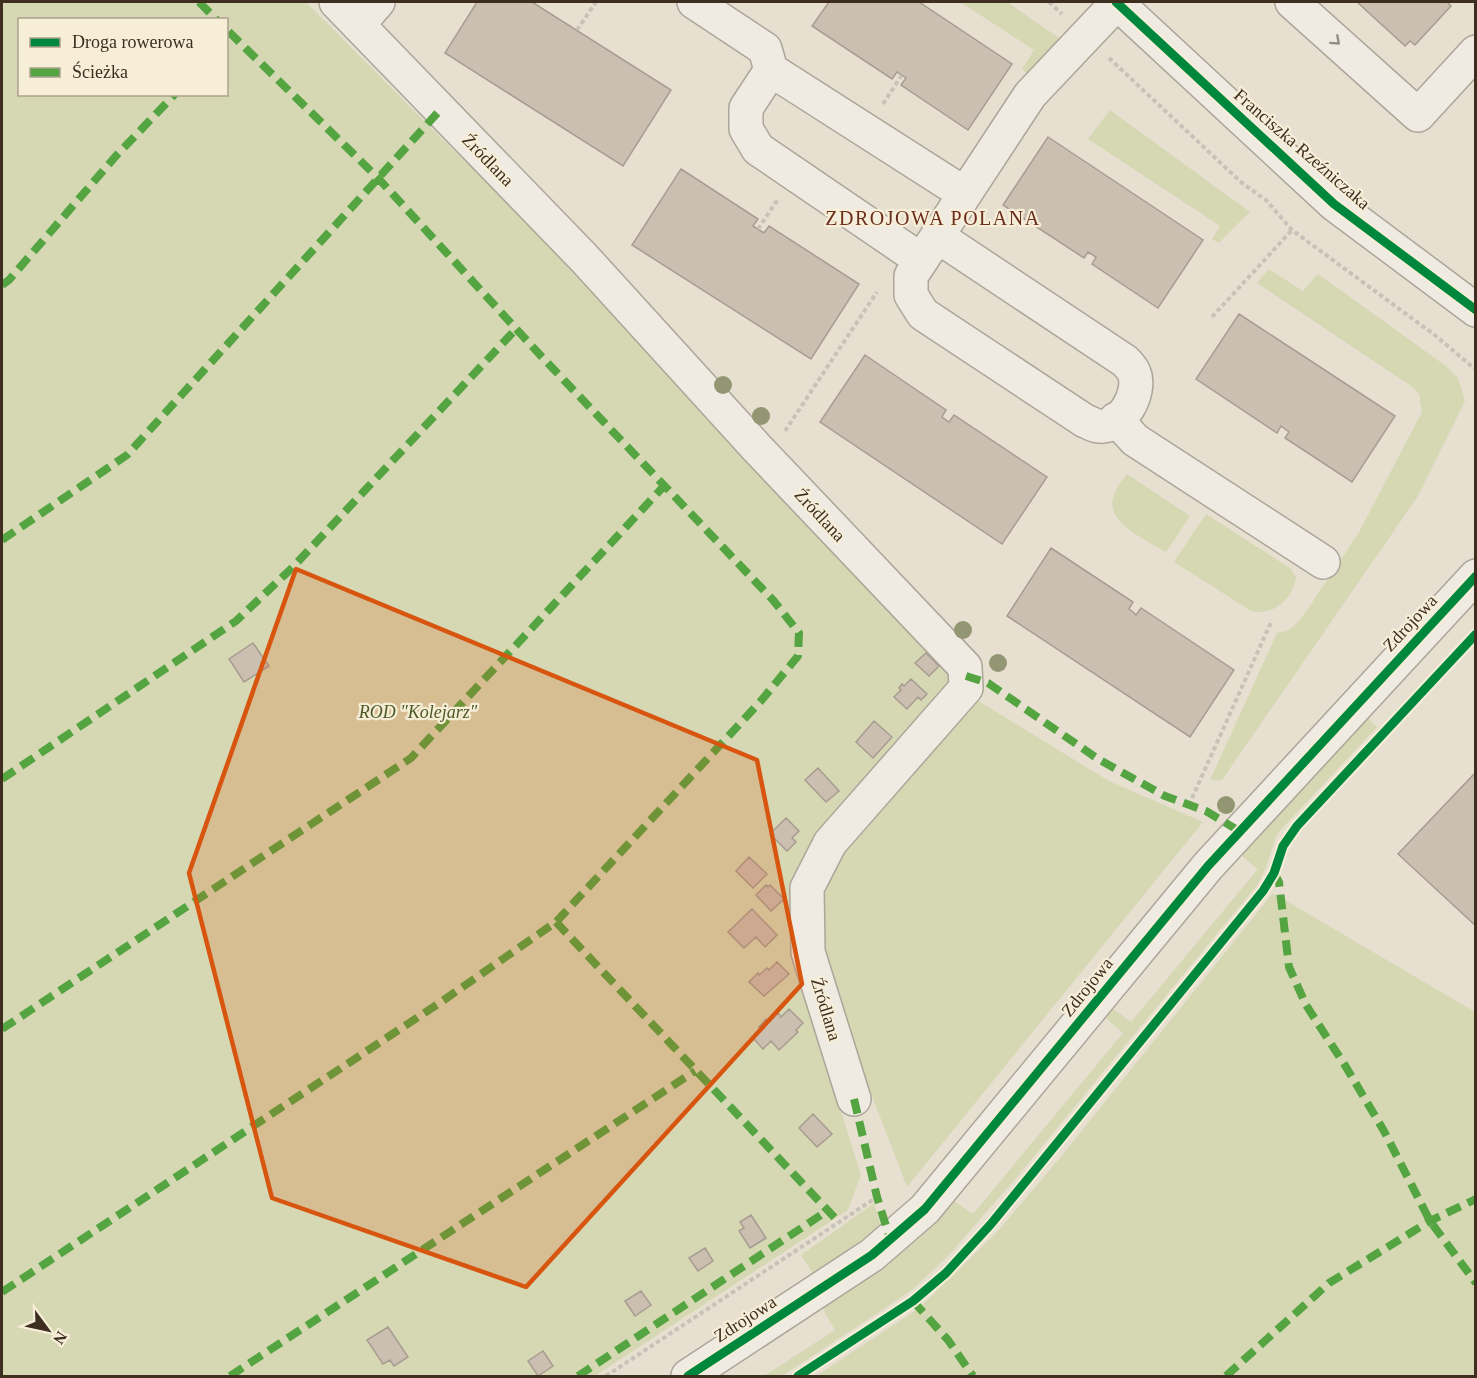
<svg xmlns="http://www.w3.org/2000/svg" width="1477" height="1378" font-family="Georgia,serif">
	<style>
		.green { fill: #d6d7b3; fill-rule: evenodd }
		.building { fill: #cbbfb2; stroke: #a89c90; stroke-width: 1.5 }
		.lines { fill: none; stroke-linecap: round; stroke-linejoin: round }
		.minor-casing { stroke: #ada599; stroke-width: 36 }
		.path { stroke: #c8c2b9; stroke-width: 4; stroke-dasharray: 4.5 3; stroke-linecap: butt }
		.minor { stroke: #efebe3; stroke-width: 33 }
		.quiet { stroke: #54a441; stroke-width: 8; stroke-dasharray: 15 8; stroke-linecap: butt }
		.cycleway-casing { stroke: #f7eed8; stroke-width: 13 }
		.cycleway { stroke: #00873e; stroke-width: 9 }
		.tree { fill: #929673 }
		.oneway { stroke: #968c82 }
		.marked { fill: #d7550e; fill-opacity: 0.2; stroke: #d7550e; stroke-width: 4.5; stroke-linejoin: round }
		.labels { text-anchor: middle; stroke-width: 4.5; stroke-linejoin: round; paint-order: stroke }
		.street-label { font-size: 18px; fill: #3d2e20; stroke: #f7eed8 }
		.park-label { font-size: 18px; font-style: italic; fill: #4d5a26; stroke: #f7eed8 }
		.neighbourhood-label { font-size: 20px; letter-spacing: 1.5px; fill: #6b2e1e; stroke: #f7eed8 }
	</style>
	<rect width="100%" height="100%" fill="#e7e0d1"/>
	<path class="green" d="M2,2h304l158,159 22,13 470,507 -142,165v180l47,149 -13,35 -253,166h-593zM20,20h206v74h-206z
		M960,2h47l55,38 -34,35 -6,-6 12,-19z
		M1110,110l140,102 -31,31 -7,-4 8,-13 -132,-87z
		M1269,269l34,22 15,-17 128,92 12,12 7,23 -47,95 -196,284h-12l67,-147 12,-3 12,-11 57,-85 64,-122 -3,-18 -8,-8 -154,-103z
		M1127,474l63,42 -24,36c-18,-11 -60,-29 -53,-54 2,-9 9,-17 14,-24z
		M1206,514l84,54 6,9c-3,21 -22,40 -45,34l-77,-49z
		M972,697l137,84 94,41 -296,365 -47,-122 -30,-93 -15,-79 21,-41z
		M1367,717l10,10 -100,107 -12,36 -7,14 -242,294 -69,79 -34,32 -20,14 -111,73h-18l71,-46 -11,-18 1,-5 72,-50 23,-20 34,-36 19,13 150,-181 -16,-14v-4l4,-5h4l16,12 127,-153 -15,-12 -1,-6z
		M1273,893l202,119v364h-659l103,-68 79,-77 61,-72z
		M874,1203l7,23 -66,47 -3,-1 -11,-17z"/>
	<path class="building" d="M477,2h55l139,88 -48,76 -178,-113z
		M829,2h90l93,62 -44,66 -67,-45 5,-7 -9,-6 -5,7 -80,-53z
		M1357,2h90l4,4 -36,39 -5,-4 -5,5z
		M1048,137l155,103 -45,68 -66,-44 4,-7 -8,-5 -4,6 -81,-53z
		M681,169l77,50 -5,7 11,7 5,-7 90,58 -48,75 -179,-114z
		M1239,314l156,102 -43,66 -67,-44 4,-6 -8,-6 -4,7 -81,-54z
		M865,355l81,55 -4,7 7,5 5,-7 93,62 -45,67 -182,-122z
		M1051,548l82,54 -4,7 4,3 3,3 5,-7 93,62 -44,67 -183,-121z
		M253,643l16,23 -25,16 -15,-23z
		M926,653l13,13 -10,10 -14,-13z
		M911,679l16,15 -6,6 -3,-3 -11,12 -13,-12 7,-7 -2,-2 3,-4 2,2z
		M874,721l18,16 -19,21 -17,-16z
		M818,768l21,23 -13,11 -21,-22z
		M1476,772v154l-78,-72z
		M786,818l13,13 -7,7 4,4 -9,9 -17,-17z
		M749,857l18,17 -14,14 -17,-17z
		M766,885l2,2 2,-2 14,14 -13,12 -15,-16z
		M752,909l25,26 -12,12 -9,-10 -12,11 -16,-16z
		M777,962l12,12 -25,22 -15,-14 9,-9 1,2 8,-7 2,2z
		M789,1009l14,14 -7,7 2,2 -19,18 -8,-9 -8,8 -10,-11 9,-8 -3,-3 7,-8 3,3 9,-9 3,4z
		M813,1114l19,20 -15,13 -18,-19z
		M751,1215l15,23 -16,10 -11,-17 5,-3 -4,-6z
		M705,1248l8,13 -15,10 -9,-13z
		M641,1291l10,14 -16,11 -10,-15z
		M388,1327l20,30 -14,9 -4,-6 -7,4 -16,-24z
		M543,1351l10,15 -15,10 -10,-15z"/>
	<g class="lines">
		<defs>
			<path id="minor" d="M336,2l248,256 172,189 209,220 1,21 -136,155 -23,45 1,64 46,147
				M694,2l71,47 6,21
				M1116,2l218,202 142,106
				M1292,2l126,113 58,-63
				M358,25l20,-23
				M937,236l188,125c3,3 7,7 9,12 8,19 -12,56 -35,53 -5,0 -10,-4 -14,-5l-162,-107 -12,-19v-19l119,-181 87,-92
				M921,260l-163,-111 -12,-20v-21l25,-38 194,124
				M1116,419l19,21 188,122
				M688,1376l184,-121 53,-46 283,-343 268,-290"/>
		</defs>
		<use href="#minor" class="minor-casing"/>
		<path class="path" d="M1049,2l13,12
			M577,30l19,-28
			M1109,58l133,125 24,17 26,30 144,106 40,34
			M883,104l18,-28
			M758,229l20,-30
			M1212,317l80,-87
			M785,431l92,-139
			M1189,805l83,-185
			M606,1376l271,-179"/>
		<use href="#minor" class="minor"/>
		<path class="quiet" d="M199,2l18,18
			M2,285l7,-5 106,-123 60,-63
			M2,540l125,-85 313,-345
			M966,676l22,7 110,76 67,37 41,15 33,20
			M2,779l234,-158 57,-54 223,-238
			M1274,873l5,9 10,85 17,38 40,62 38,64 46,90 46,62
			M556,922l279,296
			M2,1029l409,-271 253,-272
			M854,1099l23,98 13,42
			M2,1292l439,-290 115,-80 204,-220 38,-46 1,-23 -26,-33 -231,-243 -164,-179 -152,-149
			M913,1301l35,39 25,36
			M230,1376l465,-305
			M578,1376l249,-165
			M1226,1376l103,-93 101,-62 46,-22"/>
		<defs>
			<path id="cycleway" d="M1116,2l218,202 142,106
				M688,1376l184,-121 53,-46 283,-343 268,-290
				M798,1376l115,-75 33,-28 45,-49 272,-333 11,-18 9,-27 14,-20 179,-192"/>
		</defs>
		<use href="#cycleway" class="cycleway-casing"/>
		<use href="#cycleway" class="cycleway"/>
	</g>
	<g class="tree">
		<circle cx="723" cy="385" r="9"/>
		<circle cx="761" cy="416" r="9"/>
		<circle cx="963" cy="630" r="9"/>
		<circle cx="998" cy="663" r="9"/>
		<circle cx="1226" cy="805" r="9"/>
	</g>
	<defs><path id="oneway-chevron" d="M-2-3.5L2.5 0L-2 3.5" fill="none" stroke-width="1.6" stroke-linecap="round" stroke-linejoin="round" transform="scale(1.5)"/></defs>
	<use class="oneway" href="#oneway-chevron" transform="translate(1336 41) rotate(42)"/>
	<path class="marked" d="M296,569l461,191 45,224 -276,303 -254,-89 -83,-325z"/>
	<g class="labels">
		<g class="street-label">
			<text transform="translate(1302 149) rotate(41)" y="6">Franciszka Rzeźniczaka</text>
			<text transform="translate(488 160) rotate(46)" y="6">Źródlana</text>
			<text transform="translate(820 515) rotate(47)" y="6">Źródlana</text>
			<text transform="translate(1410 623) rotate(-47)" y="6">Zdrojowa</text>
			<text transform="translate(1087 987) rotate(-51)" y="6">Zdrojowa</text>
			<text transform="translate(826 1009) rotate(73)" y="6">Źródlana</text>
			<text transform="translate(745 1319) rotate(-33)" y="6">Zdrojowa</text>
		</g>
		<g class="park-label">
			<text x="418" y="718">ROD "Kolejarz"</text>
		</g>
		<g class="neighbourhood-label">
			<text x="933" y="225">ZDROJOWA POLANA</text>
		</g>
	</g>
	<rect width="1477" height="1378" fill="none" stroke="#3d2e20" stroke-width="6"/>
	<rect x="18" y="18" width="210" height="78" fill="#f7eed8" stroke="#ada18e" stroke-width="1.5"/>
	<rect x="30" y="38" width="30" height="9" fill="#00873e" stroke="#ada18e" stroke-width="1.5"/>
	<text x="72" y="48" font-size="18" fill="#3d2e20">Droga rowerowa</text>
	<rect x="30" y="68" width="30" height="9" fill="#54a441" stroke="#ada18e" stroke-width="1.5"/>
	<text x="72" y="78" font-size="18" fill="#3d2e20">Ścieżka</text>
	<g transform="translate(48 1330) rotate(123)" stroke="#f7eed8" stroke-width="4.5" paint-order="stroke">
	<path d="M0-4.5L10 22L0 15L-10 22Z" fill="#3d2e20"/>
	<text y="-9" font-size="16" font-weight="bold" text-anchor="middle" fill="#3d2e20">N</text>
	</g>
</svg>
